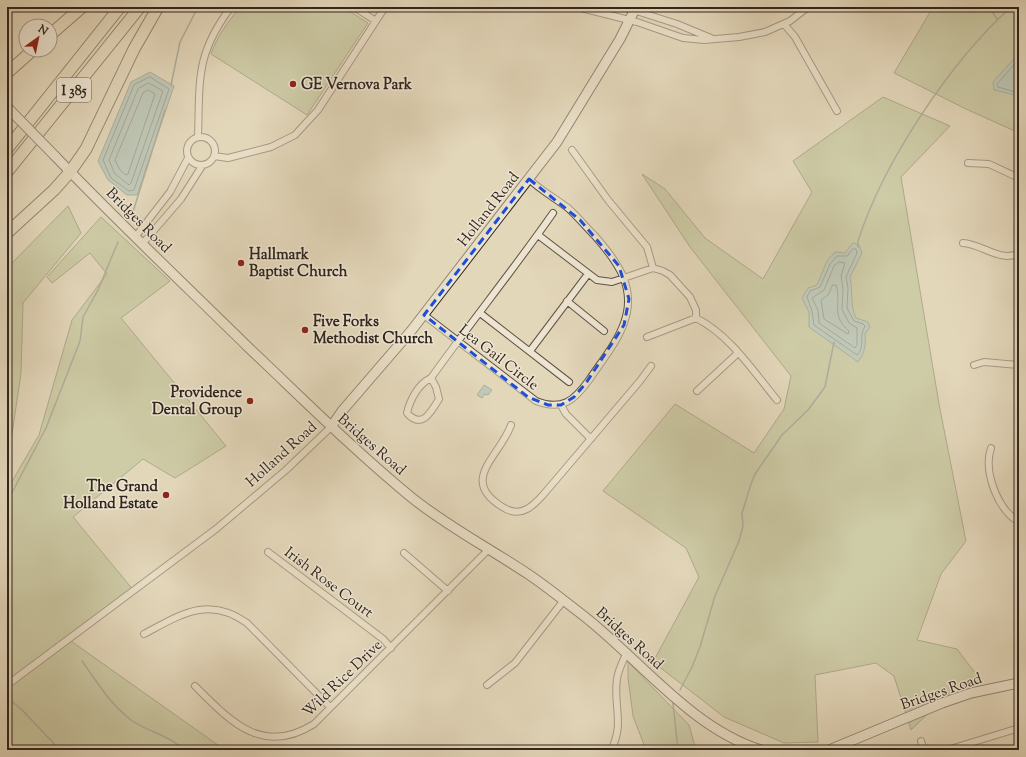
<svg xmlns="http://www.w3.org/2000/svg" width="1026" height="757" font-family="'Sorts Mill Goudy',serif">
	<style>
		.green { fill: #b4be90; stroke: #727256 }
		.water { fill: #96b8b5; stroke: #6e7d78 }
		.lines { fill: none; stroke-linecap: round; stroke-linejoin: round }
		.shore { stroke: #646e69; stroke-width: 1 }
		.stream { stroke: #6e7d78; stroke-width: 1.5 }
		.street-casing { stroke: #5e5244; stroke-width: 8 }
		.secondary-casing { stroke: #31251d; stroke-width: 11 }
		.highway-casing { stroke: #31251d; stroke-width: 13 }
		.street { stroke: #ede5d2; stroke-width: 6 }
		.secondary { stroke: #ede5d2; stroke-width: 9 }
		.highway { stroke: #e3d7ba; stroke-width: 11 }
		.secondary-bridge-casing { stroke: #31251d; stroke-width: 11; stroke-linecap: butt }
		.secondary-bridge { stroke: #ede5d2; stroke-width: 9 }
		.marked { fill: none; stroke: #1d4ed8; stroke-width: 3; stroke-dasharray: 8 5; stroke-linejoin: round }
		.poi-dot { fill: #8f2418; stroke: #ede5d2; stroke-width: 1.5 }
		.labels { text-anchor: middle; stroke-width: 3; stroke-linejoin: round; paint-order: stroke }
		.shield { fill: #ede5d2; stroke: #695f53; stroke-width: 1 }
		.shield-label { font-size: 14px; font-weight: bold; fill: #31251d }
		.poi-label { font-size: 15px; font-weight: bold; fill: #31251d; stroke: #ede5d2; text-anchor: start }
		.street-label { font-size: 15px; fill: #31251d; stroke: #ede5d2 }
	</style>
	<rect width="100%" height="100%" fill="#e3d7ba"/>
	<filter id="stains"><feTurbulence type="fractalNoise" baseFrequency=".005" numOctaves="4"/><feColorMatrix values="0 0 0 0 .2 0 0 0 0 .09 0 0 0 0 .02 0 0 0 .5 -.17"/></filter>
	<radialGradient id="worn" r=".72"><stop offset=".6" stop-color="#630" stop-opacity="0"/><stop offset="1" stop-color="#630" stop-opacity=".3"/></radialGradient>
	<path class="green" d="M240,7h103l25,16 -61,92 -96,-61c6,-18 17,-32 29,-47z
		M933,7h86v126l-53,-24 -72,-36z
		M883,97l67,29 -49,51 38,227 27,137 -25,33 -24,66 40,9 25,33 -33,11 -38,37 -17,-54 -18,-13 -61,12 3,67 -34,1 -60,-26 -71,-55 46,-85 -13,-29 -83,-57 72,-87 79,49 30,-44 7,-33 -101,-129 -48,-73 23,15 40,49 58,41 49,-87 -19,-31z
		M68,206l13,27 -58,70 -2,70 -11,75 -3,3v-183z
		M101,217l69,64 -49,37 105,128 -51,32 -32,-19 -70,58 61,74 -66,48 157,111h-218v-260l32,-55 33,-115 35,-46 -17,-21 -38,30 -5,-6z
		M628,662l61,63 7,25h-50l-13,-34 -5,-38z"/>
	<path class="water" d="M1019,53v43l-25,-6 -1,-8z
		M150,72l24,14 -37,109h-10l-19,-15 -10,-19 33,-79z
		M853,243l6,2 3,8 -12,24c3,15 0,28 6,41l12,4 2,5 -5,7c1,12 0,18 -7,28l-49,-35v-15l-7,-14 6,-10 9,-3 10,-24 8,-9 10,1z
		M484,385l8,5 -4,5 -3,-1 -3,4 -5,-3z"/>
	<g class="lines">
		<path class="shore" d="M1019,59l-22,25 1,3 21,6
			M150,77l19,12 -35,101 -5,1 -18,-13 -8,-18 31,-75z
			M149,83l14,8 -32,92 -2,2 -14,-11 -6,-14 29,-71z
			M148,90l7,4 -27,80 -2,1 -6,-5 -5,-10 28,-67z
			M853,249h3l1,4 -11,24 2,11 -1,20 7,13 9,3 2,2c-7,12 1,20 -8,29l-43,-30 -2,-14 -5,-14 3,-6 10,-4 10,-23 7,-8h10z
			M839,262l6,1 -4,13 2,13 -1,20 7,14 8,5v17l-2,3 -36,-25 -1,-13 -6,-12 12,-8 10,-24z
			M833,285h3c6,19 -6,30 13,46l-1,3 -24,-15 -3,-19 7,-5z"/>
		<path class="stream" d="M989,7l8,12
			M171,85l9,-43 18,-35
			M132,215l33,-105
			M858,247v-6c25,-78 92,-179 153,-234
			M7,502l39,-74 34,-87 3,-24 15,-27 20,-48
			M82,661c15,21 28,43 49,59 17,12 38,15 53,30
			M680,690l12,-23 8,-20 15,-51 24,-55 4,-15 -1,-13 9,-29 4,-10 27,-39 26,-25 17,-23 9,-45
			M7,697l16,14 37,39
			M673,703l5,47"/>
		<defs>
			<path id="street" d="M354,7l22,14
				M577,7l60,15 46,16 21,2 35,-3 26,-5 25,-11 18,-14
				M624,7l53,17 34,14
				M784,24l11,13 42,74
				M187 151a14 14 0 1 1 28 0a14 14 0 1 1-28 0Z
				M198,137c2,-57 -3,-82 33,-130
				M572,150l36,50 39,47 6,21
				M214,156l14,2 43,-11 24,-12 23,-25 67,-103
				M968,163l21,1 30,14
				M538,235l59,45 15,2 41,-14 10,3 7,4 20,22 6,13v8
				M136,236l34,-44 18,-34
				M143,243l38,-44 21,-33
				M963,243c19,1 38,20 56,10
				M567,301l37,30
				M480,313l89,69
				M424,315l112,86c26,10 38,0 53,-21 12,-18 28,-37 35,-57 13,-35 -7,-62 -29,-87 -9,-9 -17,-19 -27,-28 -13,-10 -28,-18 -39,-29
				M696,318c34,17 57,53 81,82
				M647,337l49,-19
				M530,351l58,-77
				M974,365l10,-3 35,3
				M431,378c-13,6 -21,22 -24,35 15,17 24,-1 32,-14l-3,-12 -5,-9c40,-56 83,-109 122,-165
				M697,391l41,-38
				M561,405l5,9 25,25
				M511,425c-11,32 -55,56 -5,84 16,8 27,-3 37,-14l97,-114 11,-15
				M991,448c-8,24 7,62 28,74
				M268,552l115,87 8,9
				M404,553l44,38
				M144,634c36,-19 64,-39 103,-11l83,84
				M7,685l209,-156 70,-59 45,-43
				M487,685l28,-22 49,-63
				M195,686c34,34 67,71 119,38l174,-174
				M921,741l3,9
				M611,750c14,-26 2,-45 6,-71 1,-9 6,-18 10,-27
				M947,750l72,-22"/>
			<path id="secondary" d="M55,156c63,66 130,129 195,193 53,50 105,102 161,148 37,30 78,51 117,77 18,12 35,26 52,39 58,44 110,115 181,137
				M331,427l11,-16 69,-80 146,-189 63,-103 16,-32
				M829,750l113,-47 29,-10 48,-10"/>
			<path id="highway" d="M50,35l32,-28
				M7,73l26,-23
				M7,149l113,-142
				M7,172l133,-165
				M7,233l47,-43 16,-18 16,-23 48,-100 24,-42"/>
		</defs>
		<use href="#street" class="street-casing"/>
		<use href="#secondary" class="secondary-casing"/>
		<use href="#highway" class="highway-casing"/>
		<use href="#street" class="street"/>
		<use href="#secondary" class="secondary"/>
		<use href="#highway" class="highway"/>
		<defs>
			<path id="secondary-bridge" d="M7,107l48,49"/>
		</defs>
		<use href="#secondary-bridge" class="secondary-bridge-casing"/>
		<use href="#secondary-bridge" class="secondary-bridge"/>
	</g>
	<path d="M0 0H1026V757H0ZM529,179l51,41 39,46 10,33 -5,26 -38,58 -12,14 -13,8h-13l-20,-8 -104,-82z" fill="#e3d7ba" fill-opacity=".55" fill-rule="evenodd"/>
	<path class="marked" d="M529,179l51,41 39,46 10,33 -5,26 -38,58 -12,14 -13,8h-13l-20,-8 -104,-82z"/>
	<g class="poi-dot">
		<circle cx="293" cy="84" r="4"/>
		<circle cx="241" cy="263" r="4"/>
		<circle cx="305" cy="330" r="4"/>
		<circle cx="250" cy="401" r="4"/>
		<circle cx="166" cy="495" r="4"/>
	</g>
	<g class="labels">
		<rect class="shield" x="57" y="78" width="34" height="24" rx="3"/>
		<g class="shield-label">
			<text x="74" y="95">I 385</text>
		</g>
		<g class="poi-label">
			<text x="301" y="89">GE Vernova Park</text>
			<text x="249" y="259">Hallmark<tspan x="249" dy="17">Baptist Church</tspan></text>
			<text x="313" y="326">Five Forks<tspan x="313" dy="17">Methodist Church</tspan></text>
			<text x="242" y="397" text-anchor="end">Providence<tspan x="242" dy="17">Dental Group</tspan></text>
			<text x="158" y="491" text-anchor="end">The Grand<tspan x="158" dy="17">Holland Estate</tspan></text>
		</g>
		<g class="street-label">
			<text transform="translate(488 209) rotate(-52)" y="5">Holland Road</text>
			<text transform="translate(139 220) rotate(45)" y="5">Bridges Road</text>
			<text transform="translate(499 357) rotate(38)" y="5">Lea Gail Circle</text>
			<text transform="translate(372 444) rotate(41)" y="5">Bridges Road</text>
			<text transform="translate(281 454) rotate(-42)" y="5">Holland Road</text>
			<text transform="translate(329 582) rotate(37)" y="5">Irish Rose Court</text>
			<text transform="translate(630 638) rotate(42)" y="5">Bridges Road</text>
			<text transform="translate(342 678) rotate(-44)" y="5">Wild Rice Drive</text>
			<text transform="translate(941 691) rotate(-19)" y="5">Bridges Road</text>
		</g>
	</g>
	<rect width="1026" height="757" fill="none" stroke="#e3d7ba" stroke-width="24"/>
	<rect x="8" y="8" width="1010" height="741" fill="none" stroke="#31251d" stroke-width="2"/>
	<rect x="12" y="12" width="1002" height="733" fill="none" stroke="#31251d"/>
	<g transform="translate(38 38) rotate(33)"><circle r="19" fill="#ede5d2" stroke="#a2988a"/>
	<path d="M0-3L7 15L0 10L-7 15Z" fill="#8f2418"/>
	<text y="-6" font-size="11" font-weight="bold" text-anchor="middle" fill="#31251d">N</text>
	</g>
	<rect width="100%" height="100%" filter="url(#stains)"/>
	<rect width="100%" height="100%" fill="url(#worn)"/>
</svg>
